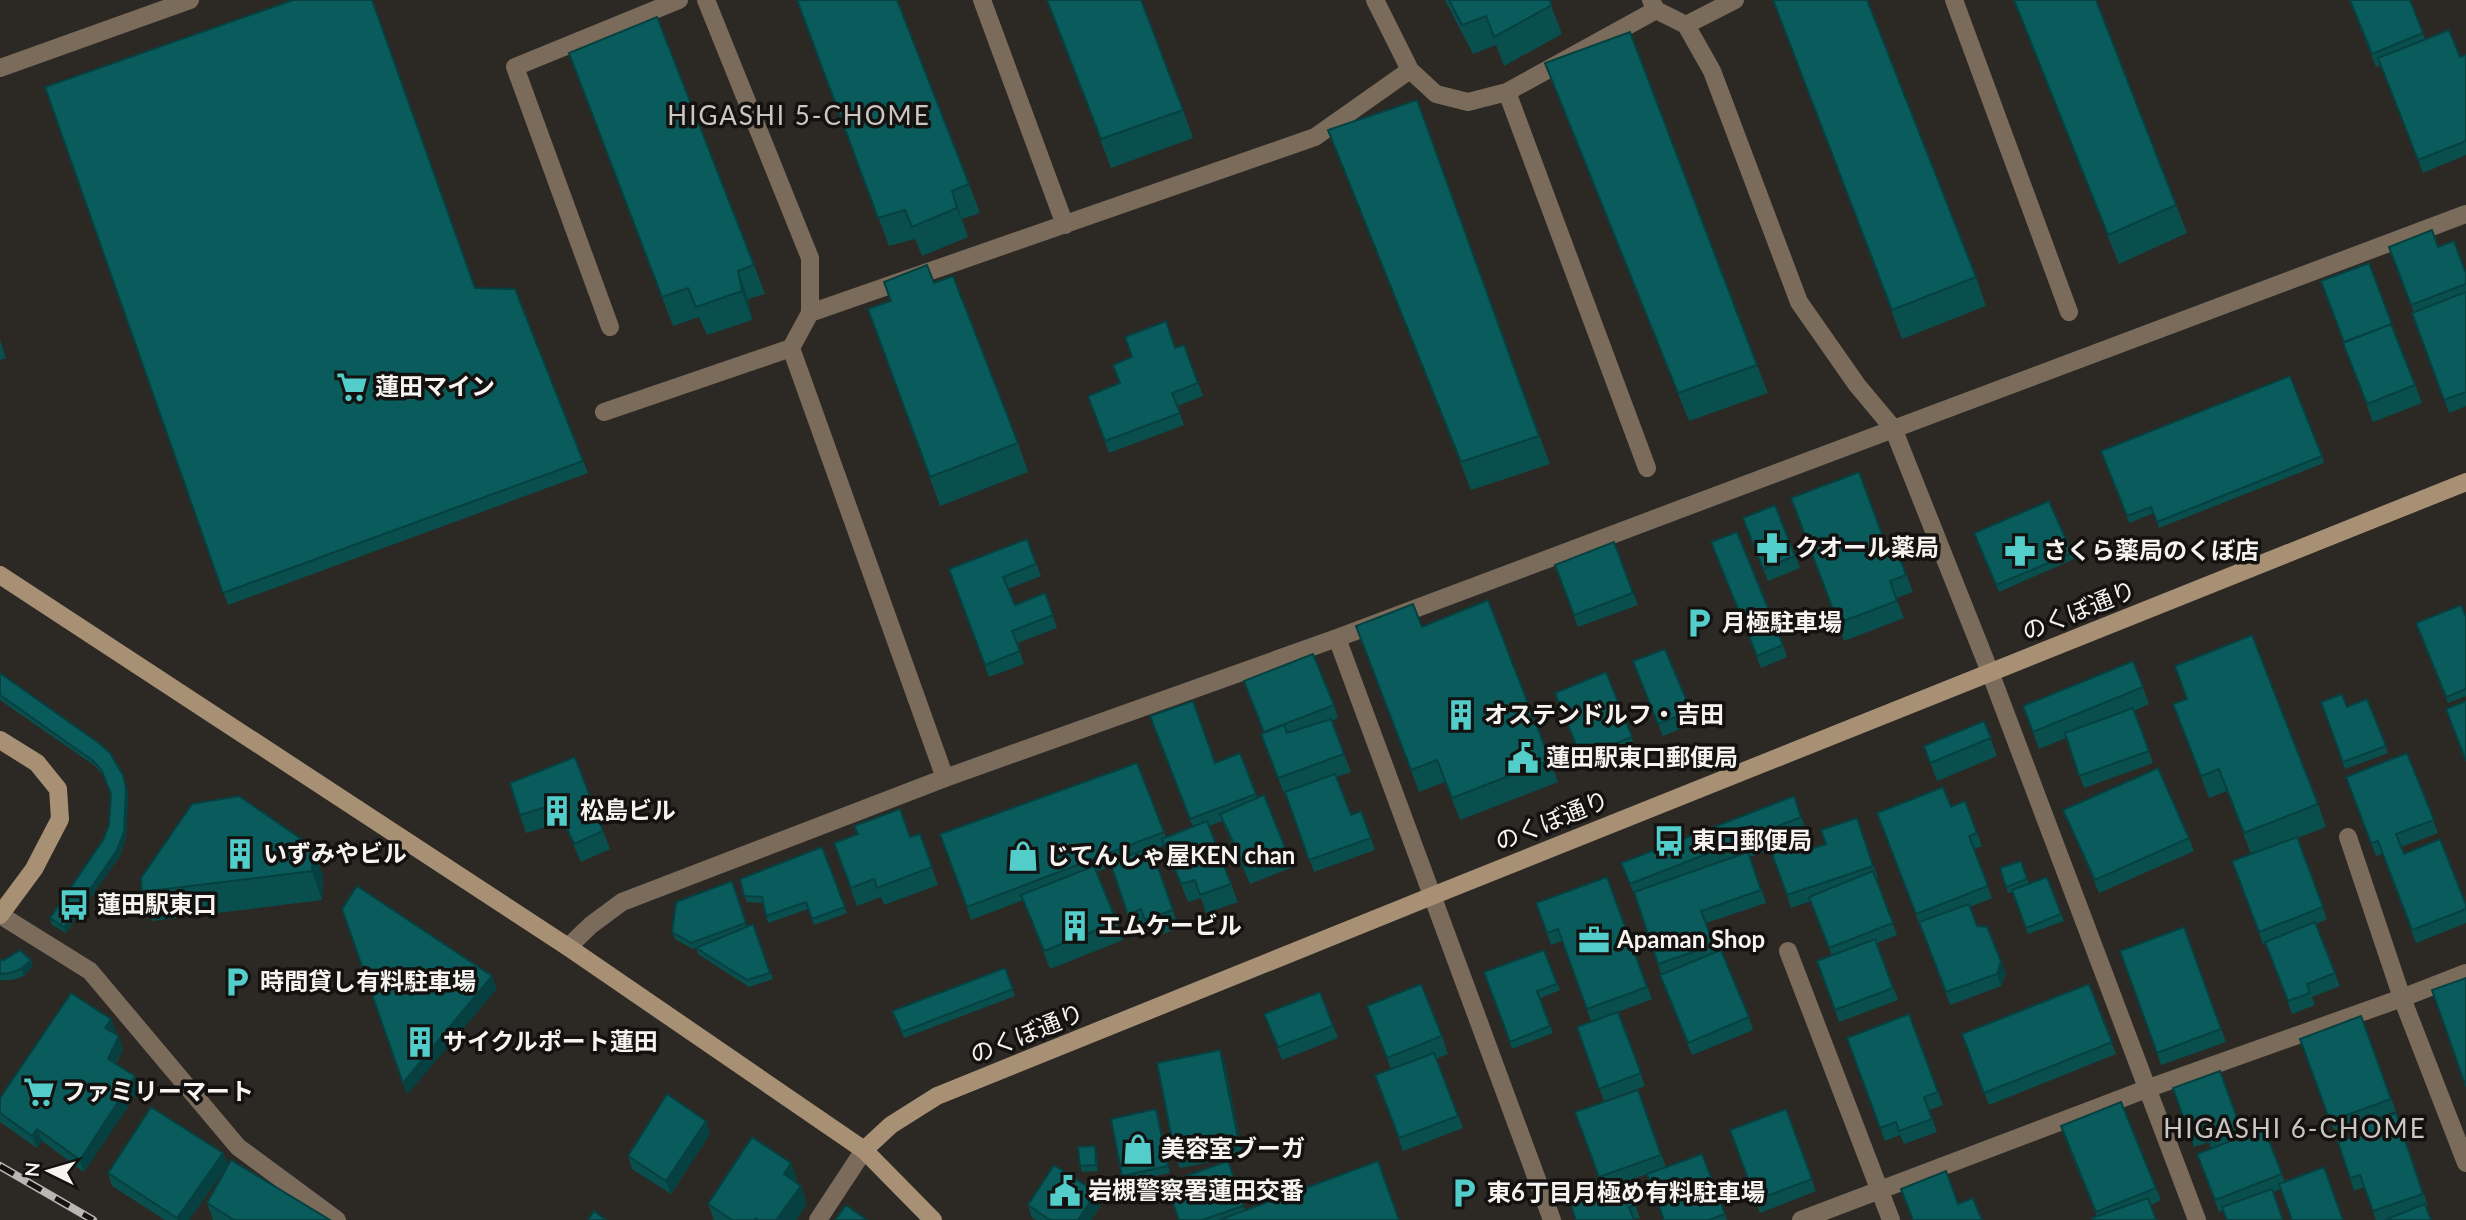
<svg xmlns="http://www.w3.org/2000/svg" width="2466" height="1220" font-family="Lato,'Noto Sans JP',sans-serif">
	<style>
		.lines { fill: none; stroke-linecap: round; stroke-linejoin: round }
		.lane { stroke: #7a6b5a; stroke-width: 18 }
		.street { stroke: #7a6b5a; stroke-width: 18 }
		.secondary { stroke: #a89075; stroke-width: 18 }
		.rail-casing { stroke: #b9b7b4; stroke-width: 8 }
		.rail { stroke: #131210; stroke-width: 5; stroke-dasharray: 16; stroke-linecap: butt }
		.wall { fill: #084f4e }
		.shaded-wall { fill: #064040 }
		.building { fill: #095c5b; stroke: #064040; stroke-width: 2 }
		.labels { text-anchor: middle; stroke-width: 7; stroke-linejoin: round; paint-order: stroke }
		.poi-label { font-size: 24px; font-weight: bold; fill: #f6f4f1; stroke: #131210; text-anchor: start }
		.street-label { font-size: 24px; fill: #f6f4f1; stroke: #131210 }
		.neighbourhood-label { font-size: 26px; letter-spacing: 2px; fill: #cbc6c1; stroke: #131210 }
	</style>
	<rect width="100%" height="100%" fill="#2c2925"/>
	<g class="lines">
		<path class="lane" d="M706,0l104,258v55
			M982,0l83,225
			M1375,0l35,70 26,24 32,8 39,-10 149,-82
			M1651,0l5,10 30,15 26,46 87,231 58,83 36,43
			M1954,0l115,312
			M1686,25l49,-25
			M1507,92l140,376
			M610,327l-95,-260 164,-67
			M791,348l154,430
			M604,412l187,-64 19,-35 505,-176 95,-67"/>
		<path class="street" d="M0,68l190,-68
			M1893,428l97,244 207,548
			M1337,638l215,582
			M2348,837l54,161 64,165
			M0,915l90,56 148,176 99,73
			M568,947l23,-22 31,-23 323,-124 392,-140 1129,-424
			M1788,951l103,269
			M818,1220l46,-70
			M1801,1220l348,-132 253,-90 64,-25"/>
		<path class="secondary" d="M0,575l568,372 296,203 69,70
			M0,740l37,23 21,26 2,30 -26,50 -34,46
			M864,1150l27,-25 46,-29 495,-200 1034,-414"/>
		<defs>
			<path id="rail" d="M0,1166l93,54"/>
		</defs>
		<use href="#rail" class="rail-casing"/>
		<use href="#rail" class="rail"/>
	</g>
	<path class="wall" d="M797,0l172,184 11,29 -18,6 6,18 -46,19 -7,-17 -26,7z
		M1047,0l136,110 10,28 -82,30z
		M1445,0h104l13,34 -58,32 -8,-21 -23,9z
		M1773,0l203,277 10,29 -84,33z
		M2013,0h83l91,233 -68,31z
		M2349,0h61l15,39 35,18 6,-2v100l-43,18 -43,-108 -4,2z
		M1545,63l212,302 11,28 -79,28 -133,-329z
		M579,81l175,184 11,29 -17,5 4,21 -45,15 -8,-18 -26,9z
		M45,87l430,201 40,1 73,184 -360,132z
		M1417,100l133,364 -79,26 -143,-360z
		M2389,247h49l28,27v132l-17,7 -37,-100h2z
		M2369,263l53,140 -49,19 -30,-79z
		M891,301l127,142 10,29 -88,34 -72,-197z
		M0,340l6,18 -6,2z
		M1184,345l19,51 -26,10 7,19 -75,28 -21,-57 32,-13 56,-36z
		M2101,451l221,5 2,7 -165,65 -5,-15 -25,10z
		M1791,498l99,58 8,-4 15,40 -17,6 8,20 -60,23z
		M2049,501l25,58 -75,33 -25,-59z
		M1775,505l25,63 -32,13 -25,-63z
		M1027,539l14,37 -33,13 7,16 30,-12 12,35 -40,15 7,21 -35,13 -40,-108z
		M1614,542l24,63 -60,22 -23,-62z
		M1716,555l67,90 4,12 -26,11z
		M2466,617v79l-18,7 -32,-80z
		M1356,626l66,1 128,133 8,22 -98,38 -15,-38 -26,10z
		M2133,661l16,43 -15,7 19,52 -69,25 -18,-50 -27,11 -16,-43z
		M1606,672l30,77 -50,20 -31,-76z
		M0,673l123,102 2,6 3,13 -2,44 -6,18 -54,77 -14,-8 -2,-7 53,-78 6,-15 2,-30 -8,-20 -8,-9 -95,-66z
		M1638,674l53,37 4,12 -32,13z
		M2367,699l21,54 -43,16 -24,-67 26,5z
		M2173,704l145,100 8,23 -29,11 30,81 -11,5 24,62 -28,11 3,8 -23,9 -26,-71 -3,1 -31,-83 19,-7 -24,-63 -18,7z
		M1334,705l4,13 -7,3 20,51 -15,5 15,38 10,-4 14,39 -61,22 -28,-77 -1,1 -24,-62z
		M1150,716l66,47 24,-10 17,45 29,52 7,17 -43,17 -28,-63 -13,5 29,76 -32,11 -5,-15 -13,4 -23,-57 -13,5 27,78 -27,10 -4,-11 -14,5 -22,-66 -16,6 27,68 -73,29 -27,-69 -52,20 -31,-86 197,-71 29,74 27,-10z
		M1984,721l13,35 -60,25 -13,-35z
		M2407,753l31,80 -37,14 3,7 62,51v18l-50,20 -34,-89 -6,2 -30,-79z
		M575,757l35,92 -29,13 -18,-40 -37,11 -6,-18z
		M1794,796l14,39 -5,1 5,14 18,-6 31,-26 21,60 -2,1 21,56 -20,8 21,57 -59,22 -22,-61 15,-5 -21,-55 -20,7 -20,-59 -21,8 16,46 -60,20 10,29 33,65 4,13 -61,25 -28,-68 -4,-12 1,-1 -24,-73 -16,-38z
		M1965,801l17,45 -8,3 18,49 -22,9 7,19 29,48 -5,12 -51,19 -73,-192 74,-6z
		M192,804l131,72 -1,24 -170,21 -10,-29z
		M2063,810l126,28 5,13 -95,42z
		M920,834l18,51 -54,20 -3,-8 -24,9 -23,-63 76,-6z
		M822,847l25,66 -33,12 -6,-16 -40,14 -5,-20 -16,-1 -3,-6z
		M2021,861l8,23 18,-7 17,44 -36,13 -16,-42 -4,1 -8,-25z
		M1607,877l45,122 -34,13 27,74 -41,15 -27,-74 14,-6 -29,-80 -11,4 -15,-42z
		M732,881l15,46 6,-3 20,55 -24,8 -51,-33 -2,-6 4,-2 -7,3 -18,-10 -3,-7z
		M2184,927l42,115 -65,23 -41,-114z
		M1544,950l16,40 -20,8 13,35 -41,16 -28,-77z
		M0,960h31l2,6 -9,10 -12,4h-12z
		M1005,968l10,28 -111,42 -9,-21z
		M2089,984l27,70 -127,51 -27,-71z
		M1320,992l18,46 -56,22 -18,-46z
		M1367,1006l75,30 6,18 -12,5 27,69 -60,23 -28,-76 16,-6z
		M1909,1014l34,91 -14,5 8,22 -33,12 -4,-9 -15,6 -38,-103z
		M2361,1016l35,95 -61,22 -35,-94z
		M116,1031l-2,3 9,15 -7,15 24,25 -56,83 -42,-31 -5,7 -37,-26v-24z
		M1220,1050l5,13 18,93 -63,12 -5,-13z
		M2220,1071l23,65 21,-8 21,54 -4,7 -62,23 -22,-58 14,-6 -2,-6 -15,5 -21,-59z
		M1638,1090l28,77 -63,23 -28,-78z
		M1156,1109l2,7 12,57 -45,9 -3,-6z
		M1786,1109l30,82 -56,22 -30,-83z
		M2396,1113l32,93 -2,1 5,13h-55l-12,-33 -10,4 -16,-49 23,-8z
		M706,1121l4,13 -39,60 -39,-25 -4,-13z
		M2065,1139l91,49 5,12 -10,5 -54,12z
		M1097,1152l1,19 -16,1 -2,-6z
		M223,1153l5,12 -39,55h-24l-53,-34 -4,-13z
		M1702,1154l25,66h-63z
		M1228,1161l17,49 154,10h-220z
		M791,1163l6,17 -1,3 5,3 6,18 -11,16h-82l-6,-16z
		M1628,1185l12,33 -7,1 -57,1z
		M207,1203l123,17h-117z
		M1028,1205h73l-10,15h-55l-4,-2z"/>
	<path class="shaded-wall" d="M952,191l10,28 6,18 -11,-29z
		M738,271l10,28 4,21 -10,-29z
		M123,775l5,19 -2,44 -6,18 -54,77 -2,-6 60,-95z
		M313,847l10,29 -1,24 -10,-29z
		M31,960l2,6 -9,10 -3,-7z
		M2001,961l5,13 -5,12 -4,-12z
		M492,976l5,13 -90,106 -4,-12z
		M111,1019l5,12 -6,9 -5,-12z
		M119,1036l4,13 -11,22 -4,-12z
		M1220,1050l5,13 18,93 -4,-13z
		M135,1076l5,13 -56,83 -4,-12z
		M1156,1109l2,7 12,57 -2,-7z
		M706,1121l4,13 -39,60 -5,-13z
		M37,1129l5,12 -5,7 -5,-12z
		M1095,1146l2,6 1,19 -2,-6z
		M223,1153l5,12 -39,55h-11l-1,-2z
		M791,1163l6,17 -6,12 -7,-18z
		M801,1186l6,18 -11,16h-20z
		M1096,1192l5,13 -10,15h-13z"/>
	<path class="building" d="M293,0h79l103,288 40,1 68,172 -360,132 -178,-506z
		M797,0h100l72,184 -17,7 5,17 -45,19 -7,-17 -27,8z
		M1047,0h94l42,110 -82,29z
		M1449,0h100l3,5 -58,32 -8,-21 -24,9z
		M1773,0h94l109,277 -84,33z
		M2014,0h82l80,205 -68,30z
		M2350,0h60l13,33 -51,21z
		M657,17l97,248 -16,6 4,20 -46,16 -8,-19 -26,9 -93,-244z
		M2449,30l11,27 6,-2v86l-48,19 -40,-102z
		M1630,32l127,333 -79,28 -133,-330z
		M1417,100l122,336 -78,26 -133,-332z
		M2432,230l6,17 16,-6 12,33v10l-55,21 -22,-58z
		M2369,263l23,61 -48,18 -23,-61z
		M927,265l7,18 19,-7 65,167 -88,34 -62,-168 23,-8 -7,-19z
		M2466,292v100l-22,8 -32,-87z
		M1166,321l9,27 9,-3 14,38 -26,10 8,20 -75,28 -17,-45 32,-13 -7,-18 19,-8 -7,-20z
		M2391,324l24,61 -48,19 -24,-61z
		M2290,376l32,80 -165,66 -6,-15 -24,9 -26,-65z
		M1859,472l31,84 8,-4 8,23 -16,6 7,20 -59,22 -47,-125z
		M2049,501l23,52 -76,32 -22,-52z
		M1775,505l20,51 -32,13 -20,-51z
		M1737,532l46,113 -26,11 -46,-114z
		M1027,539l9,25 -33,13 12,28 30,-12 8,22 -41,16 8,20 -35,14 -36,-96z
		M1614,542l19,51 -59,22 -19,-50z
		M1488,600l62,160 -98,38 -15,-38 -26,10 -55,-144 57,-22 9,23z
		M2461,605l5,12v72l-20,8 -30,-74z
		M2252,635l66,169 -74,29 -25,-64 -18,7 -28,-72 14,-5 -12,-33z
		M1665,649l26,62 -33,13 -25,-63z
		M1313,654l21,51 -70,27 -20,-51z
		M2133,661l10,26 -110,45 -10,-26z
		M1606,672l26,65 -51,20 -26,-64z
		M0,673l100,71 10,9 13,22 3,13 -2,44 -7,18 -53,77 -14,-9 53,-78 6,-15 2,-31 -10,-25 -9,-9 -92,-65z
		M2342,694l5,13 20,-8 19,47 -43,16 -22,-60z
		M1193,701l22,62 25,-10 16,41 -66,25 -40,-103z
		M2466,701v60l-20,-52z
		M2133,708l16,43 -70,25 -14,-43z
		M1331,719l13,35 -66,24 -17,-44 23,-9 3,8z
		M1984,721l7,17 -61,25 -6,-17z
		M2407,753l27,67 -38,14 8,20 36,-15 26,66v4l-54,21 -34,-89 -7,2 -25,-66z
		M575,757l28,74 -29,13 -18,-40 -36,11 -10,-32z
		M1137,763l27,69 -197,75 -27,-73z
		M2158,768l31,70 -94,42 -32,-70z
		M1335,774l16,41 10,-4 10,27 -62,22 -24,-68z
		M1943,787l8,20 14,-6 12,32 -8,3 19,50 -72,28 -39,-101z
		M1264,795l22,55 -42,16 -24,-52z
		M239,796l74,51 -1,24 -170,21 -1,-14 51,-74z
		M1794,796l7,21 -171,67 -9,-21z
		M900,809l10,28 10,-3 12,33 -55,21 -3,-9 -23,9 -17,-45 24,-9 -4,-8z
		M1857,818l16,48 -86,29 -19,-52 34,-12 6,19 18,-6 -5,-14z
		M1207,821l24,63 -31,11 -5,-15 -14,4 -19,-45z
		M2297,837l26,70 -64,25 -27,-71z
		M822,847l23,60 -33,12 -6,-17 -40,14 -4,-19 -18,-1 -4,-17z
		M1151,848l22,62 -28,10 -4,-11 -13,6 -18,-53z
		M1748,852l13,38 -60,21 13,34 -56,19 -24,-72z
		M2021,861l6,18 -21,8 -6,-19z
		M1094,866l23,56 -73,29 -23,-56z
		M1873,871l20,52 -64,25 -20,-51z
		M1607,877l40,110 -60,22 -29,-80 -11,4 -11,-30z
		M2047,877l14,37 -35,14 -14,-38z
		M732,881l14,42 -55,20 -19,-11 4,-30z
		M357,886l135,90 -89,107 -61,-174z
		M1969,904l8,22 10,1 14,34 -4,13 -51,18 -27,-70z
		M2315,922l20,51 -28,11 3,9 -22,8 -23,-59z
		M753,924l17,49 -23,7 -51,-32z
		M2184,927l37,102 -64,24 -37,-102z
		M1875,939l18,49 -58,22 -18,-49z
		M20,950l11,10 -10,9 -11,4 -10,1v-14h4z
		M1544,950l13,34 -20,7 13,35 -40,16 -26,-70z
		M1721,950l28,67 -61,26 -28,-68z
		M1005,968l8,21 -111,43 -10,-21z
		M2466,978v109l-34,-97z
		M1421,984l21,52 -55,22 -20,-52z
		M2089,984l23,58 -128,51 -22,-59z
		M1320,992l13,34 -55,21 -14,-33z
		M71,993l40,26 -6,9 14,8 -11,23 27,17 -55,84 -43,-31 -5,7 -32,-23v-15z
		M1618,1012l23,61 -42,16 -22,-62z
		M1909,1014l29,78 -14,5 8,22 -33,12 -3,-9 -16,6 -33,-90z
		M2361,1016l30,83 -61,22 -30,-82z
		M1220,1050l19,93 -64,12 -18,-92z
		M1434,1053l24,63 -59,22 -24,-63z
		M2220,1071l21,58 -33,13 -4,-13 -15,5 -16,-46z
		M1638,1090l23,65 -62,22 -24,-65z
		M667,1094l39,27 -40,60 -38,-25z
		M2121,1102l35,86 -60,24 -35,-86z
		M151,1107l72,46 -46,65 -69,-45z
		M1156,1109l12,57 -46,10 -11,-57z
		M1786,1109l26,70 -56,21 -26,-70z
		M2396,1113l27,81 -50,17 -13,-36 -10,3 -12,-36 23,-8 -2,-8z
		M2264,1128l18,46 -67,26 -18,-46z
		M752,1137l39,26 -7,11 17,12 -25,34h-17l-3,-2 -1,2h-23l-24,-16z
		M1095,1146l1,19 -16,1 -2,-19z
		M1702,1154l23,60 -16,6h-45l-17,-46z
		M231,1160l99,60h-96l-27,-17z
		M1228,1161l15,45 -41,14h-23l-13,-37z
		M1378,1161l21,59h-180z
		M1054,1165l42,27 -18,28h-28l-22,-15z
		M2324,1167l19,53h-51l-13,-36z
		M1946,1171l12,33 15,-6 9,22h-69l-12,-31z
		M1628,1185l7,20 -6,2 5,13h-58l-5,-15z
		M2272,1189l11,31h-56l-5,-13z
		M2148,1198l8,22h-63l-1,-2z
		M2425,1204l6,16h-46z
		M846,1205l21,15h-32z
		M594,1211l12,9h-18z"/>
	<defs>
		<symbol id="supermarket-bare" viewBox="-9 -9 18 18"><path d="M-6-5.5h2.5l.6 2H6L4.5 2H-2.5L-4.4-4H-6ZM-1.5 3.2a1.3 1.3 0 1 0 .1 0ZM3 3.2a1.3 1.3 0 1 0 .1 0Z" fill="#53cdca" stroke="#131210" stroke-width="2.5" paint-order="stroke"/></symbol>
		<symbol id="pharmacy-bare" viewBox="-9 -9 18 18"><path d="M-2-6h4v4h4v4h-4v4h-4v-4h-4v-4h4Z" fill="#53cdca" stroke="#131210" stroke-width="2.5" paint-order="stroke"/></symbol>
		<symbol id="parking-bare" viewBox="-9 -9 18 18"><path d="M-3.5-5.5H1a3.5 3.5 0 0 1 0 7H-1V5.5H-3.5ZM-1-3.4V-.6H.8a1.4 1.4 0 0 0 0-2.8Z" fill="#53cdca" stroke="#131210" stroke-width="2.5" paint-order="stroke"/></symbol>
		<symbol id="building-bare" viewBox="-9 -9 18 18"><path d="M-4-6H4V6H1V3H-1V6H-4ZM-2.5-4.3h1.7v1.8h-1.7ZM.8-4.3h1.7v1.8H.8ZM-2.5-1h1.7V.8h-1.7ZM.8-1h1.7V.8H.8Z" fill="#53cdca" stroke="#131210" stroke-width="2.5" paint-order="stroke"/></symbol>
		<symbol id="civic-bare" viewBox="-9 -9 18 18"><path d="M-.6-6.5H3V-4.5H.6V-3L4-1V1h2V6H-6V1h2V-1L-.6-3ZM-1.2 2.5V6h2.4V2.5Z" fill="#53cdca" stroke="#131210" stroke-width="2.5" paint-order="stroke"/></symbol>
		<symbol id="bus-bare" viewBox="-9 -9 18 18"><path d="M-5-6H5V4H4V6H2V4H-2V6H-4V4H-5ZM-3.5-4V0h7V-4ZM-3.5 1.2v1.5H-2V1.2ZM2 1.2v1.5H3.5V1.2Z" fill="#53cdca" stroke="#131210" stroke-width="2.5" paint-order="stroke"/></symbol>
		<symbol id="shop-bare" viewBox="-9 -9 18 18"><path d="M-5-2.5h2.3a2.7 3.5 0 0 1 5.4 0H5L5.5 6h-11ZM-1.5-2.5h3a1.5 2.3 0 0 0-3 0Z" fill="#53cdca" stroke="#131210" stroke-width="2.5" paint-order="stroke"/></symbol>
		<symbol id="office-bare" viewBox="-9 -9 18 18"><path d="M-6-3h4V-5.5h4V-3h4V5H-6ZM-1-4.5V-3h2v-1.5ZM-6 0V1H6V0Z" fill="#53cdca" stroke="#131210" stroke-width="2.5" paint-order="stroke"/></symbol>
	</defs>
	<g fill-rule="evenodd">
		<use href="#supermarket-bare" x="330" y="365" width="44" height="44"/>
		<use href="#pharmacy-bare" x="1750" y="526" width="44" height="44"/>
		<use href="#pharmacy-bare" x="1998" y="529" width="44" height="44"/>
		<use href="#parking-bare" x="1677" y="601" width="44" height="44"/>
		<use href="#building-bare" x="1439" y="693" width="44" height="44"/>
		<use href="#civic-bare" x="1501" y="736" width="44" height="44"/>
		<use href="#building-bare" x="535" y="789" width="44" height="44"/>
		<use href="#bus-bare" x="1647" y="819" width="44" height="44"/>
		<use href="#building-bare" x="218" y="832" width="44" height="44"/>
		<use href="#shop-bare" x="1001" y="834" width="44" height="44"/>
		<use href="#bus-bare" x="52" y="883" width="44" height="44"/>
		<use href="#building-bare" x="1053" y="904" width="44" height="44"/>
		<use href="#office-bare" x="1572" y="918" width="44" height="44"/>
		<use href="#parking-bare" x="215" y="960" width="44" height="44"/>
		<use href="#building-bare" x="398" y="1020" width="44" height="44"/>
		<use href="#supermarket-bare" x="17" y="1070" width="44" height="44"/>
		<use href="#shop-bare" x="1116" y="1127" width="44" height="44"/>
		<use href="#civic-bare" x="1043" y="1169" width="44" height="44"/>
		<use href="#parking-bare" x="1442" y="1171" width="44" height="44"/>
	</g>
	<g class="labels">
		<g class="poi-label">
			<text x="375" y="395">蓮田マイン</text>
			<text x="1795" y="556">クオール薬局</text>
			<text x="2043" y="559">さくら薬局のくぼ店</text>
			<text x="1722" y="631">月極駐車場</text>
			<text x="1484" y="723">オステンドルフ・吉田</text>
			<text x="1546" y="766">蓮田駅東口郵便局</text>
			<text x="580" y="819">松島ビル</text>
			<text x="1692" y="849">東口郵便局</text>
			<text x="263" y="862">いずみやビル</text>
			<text x="1046" y="864">じてんしゃ屋KEN chan</text>
			<text x="97" y="913">蓮田駅東口</text>
			<text x="1098" y="934">エムケービル</text>
			<text x="1617" y="948">Apaman Shop</text>
			<text x="260" y="990">時間貸し有料駐車場</text>
			<text x="443" y="1050">サイクルポート蓮田</text>
			<text x="62" y="1100">ファミリーマート</text>
			<text x="1161" y="1157">美容室ブーガ</text>
			<text x="1088" y="1199">岩槻警察署蓮田交番</text>
			<text x="1487" y="1201">東6丁目月極め有料駐車場</text>
		</g>
		<g class="street-label">
			<text transform="translate(2079 611) rotate(-22)" y="8">のくぼ通り</text>
			<text transform="translate(1552 821) rotate(-22)" y="8">のくぼ通り</text>
			<text transform="translate(1027 1034) rotate(-22)" y="8">のくぼ通り</text>
		</g>
		<g class="neighbourhood-label">
			<text x="799" y="125">HIGASHI 5-CHOME</text>
			<text x="2295" y="1138">HIGASHI 6-CHOME</text>
		</g>
	</g>
	<g transform="translate(49 1171) rotate(275)" stroke="#131210" stroke-width="5" paint-order="stroke">
	<path d="M0-5L12 26L0 18L-12 26Z" fill="#f6f4f1"/>
	<text y="-10" font-size="19" font-weight="bold" text-anchor="middle" fill="#f6f4f1">N</text>
	</g>
</svg>
